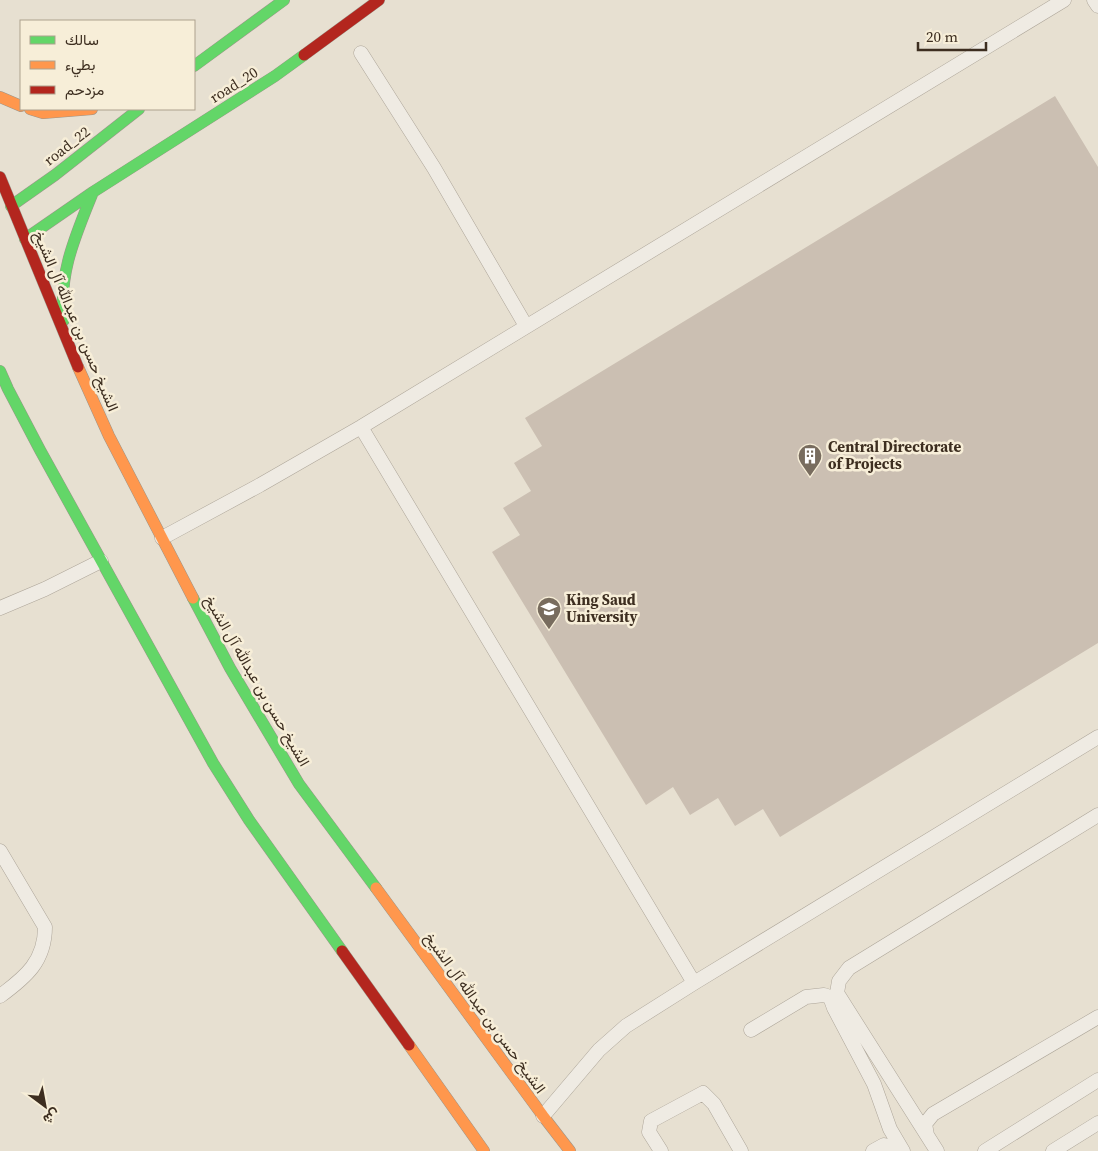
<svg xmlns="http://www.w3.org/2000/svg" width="1098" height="1151" font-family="'Source Serif 4',Vazirmatn,serif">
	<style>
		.building { fill: #cbbfb2 }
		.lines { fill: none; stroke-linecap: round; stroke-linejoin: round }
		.lane-casing { stroke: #ada599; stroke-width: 15 }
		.fast-casing { stroke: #9c958a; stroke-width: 12 }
		.slow-casing { stroke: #9c958a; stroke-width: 12 }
		.jam-casing { stroke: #9c958a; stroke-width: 12 }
		.lane { stroke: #efebe3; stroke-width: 14 }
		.fast { stroke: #63d668; stroke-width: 11 }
		.slow { stroke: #ff974d; stroke-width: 11 }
		.jam { stroke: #b3261e; stroke-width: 11 }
		.labels { text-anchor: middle; stroke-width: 5; stroke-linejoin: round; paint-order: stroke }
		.street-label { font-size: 15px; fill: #3d2e20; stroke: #f7eed8 }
		.poi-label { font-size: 15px; font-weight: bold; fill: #3d2e20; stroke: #f7eed8; text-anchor: start }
	</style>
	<rect width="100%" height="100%" fill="#e7e0d1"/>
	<path class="building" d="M1055,96l43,71v476l-318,194 -17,-28 -28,17 -17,-28 -28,17 -17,-28 -27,18 -154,-253 28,-17 -17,-27 28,-17 -17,-28 28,-17 -17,-28z"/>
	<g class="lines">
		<defs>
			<path id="lane" d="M1094,0l4,6
				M361,53l73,115 92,158
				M361,427l333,556
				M162,538l98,-53 101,-58 703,-427
				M0,608l45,-19 56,-28
				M0,851l45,76c0,34 -19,50 -45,69
				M751,1030l55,-33 18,-2 6,2 4,11 40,76 16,45 13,22
				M543,1116l56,-66 27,-24 68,-43 404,-246
				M927,1135l-2,-11 8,-10 165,-97
				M661,1151l-12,-19 2,-11 52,-28 11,11 27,47
				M873,1151l11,-6 14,6
				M937,1151l-100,-158 2,-12 10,-13 249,-153
				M985,1151l113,-71
				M1053,1151l45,-28"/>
			<path id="fast" d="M194,66l90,-66
				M11,206l44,-31 84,-66
				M25,239l68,-47 182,-116 29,-21
				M64,320c-6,-47 12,-85 29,-128
				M0,371l8,18 32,61 173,313 36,57 93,131
				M193,598l37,70 69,116 77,104"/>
			<path id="slow" d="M0,97l21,9
				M30,109l13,4 49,-4
				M78,367l31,69 84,162
				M376,888l167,228 27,35
				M409,1045l75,106"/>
			<path id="jam" d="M304,55l75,-55
				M0,177l78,190
				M342,951l67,94"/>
		</defs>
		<use href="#lane" class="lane-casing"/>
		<use href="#fast" class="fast-casing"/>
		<use href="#slow" class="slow-casing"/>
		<use href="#jam" class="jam-casing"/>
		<use href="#lane" class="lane"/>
		<use href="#fast" class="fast"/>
		<use href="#slow" class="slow"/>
		<use href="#jam" class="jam"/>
	</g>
	<defs>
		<symbol id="building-pin" viewBox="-11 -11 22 30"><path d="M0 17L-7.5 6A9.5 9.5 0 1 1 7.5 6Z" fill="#786c5e" stroke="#f7eed8"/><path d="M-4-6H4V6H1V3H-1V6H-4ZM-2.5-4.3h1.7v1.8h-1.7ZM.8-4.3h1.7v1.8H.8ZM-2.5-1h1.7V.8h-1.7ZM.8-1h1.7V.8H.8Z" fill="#fff"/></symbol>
		<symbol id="university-pin" viewBox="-11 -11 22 30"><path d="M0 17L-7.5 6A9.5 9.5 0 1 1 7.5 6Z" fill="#786c5e" stroke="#f7eed8"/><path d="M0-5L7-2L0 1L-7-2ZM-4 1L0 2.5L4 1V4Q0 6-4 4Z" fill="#fff"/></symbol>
	</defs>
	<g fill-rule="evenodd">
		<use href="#building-pin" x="796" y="442" width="28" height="38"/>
		<use href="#university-pin" x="535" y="595" width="28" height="38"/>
	</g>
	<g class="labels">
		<g class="street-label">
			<text transform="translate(234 85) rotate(-32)" y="5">road_20</text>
			<text transform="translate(67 146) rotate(-38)" y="5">road_22</text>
			<text transform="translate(76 321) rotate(67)" y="5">الشيخ حسن بن عبدالله آل الشيخ</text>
			<text transform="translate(257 681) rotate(60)" y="5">الشيخ حسن بن عبدالله آل الشيخ</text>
			<text transform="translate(485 1013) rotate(54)" y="5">الشيخ حسن بن عبدالله آل الشيخ</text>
		</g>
		<g class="poi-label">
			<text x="828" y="452">Central Directorate<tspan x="828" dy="17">of Projects</tspan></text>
			<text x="566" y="605">King Saud<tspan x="566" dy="17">University</tspan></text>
		</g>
	</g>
	<rect x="20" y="20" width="175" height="90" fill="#f7eed8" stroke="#ada18e"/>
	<rect x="30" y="36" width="25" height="8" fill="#63d668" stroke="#ada18e"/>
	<text x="65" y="45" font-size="15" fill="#3d2e20">سالك</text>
	<rect x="30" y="61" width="25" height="8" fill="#ff974d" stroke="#ada18e"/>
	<text x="65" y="70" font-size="15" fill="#3d2e20">بطيء</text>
	<rect x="30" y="86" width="25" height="8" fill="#b3261e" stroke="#ada18e"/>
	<text x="65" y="95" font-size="15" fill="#3d2e20">مزدحم</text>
	<g transform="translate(45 1106) rotate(148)" stroke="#f7eed8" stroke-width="4" paint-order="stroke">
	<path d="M0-4L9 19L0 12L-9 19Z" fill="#3d2e20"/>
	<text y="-8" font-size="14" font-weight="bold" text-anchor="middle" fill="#3d2e20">ش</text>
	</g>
	<path d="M918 42v8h68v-8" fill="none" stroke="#3d2e20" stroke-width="2.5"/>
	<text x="926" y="42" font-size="15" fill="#3d2e20" stroke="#f7eed8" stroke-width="4" paint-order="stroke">20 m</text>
</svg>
